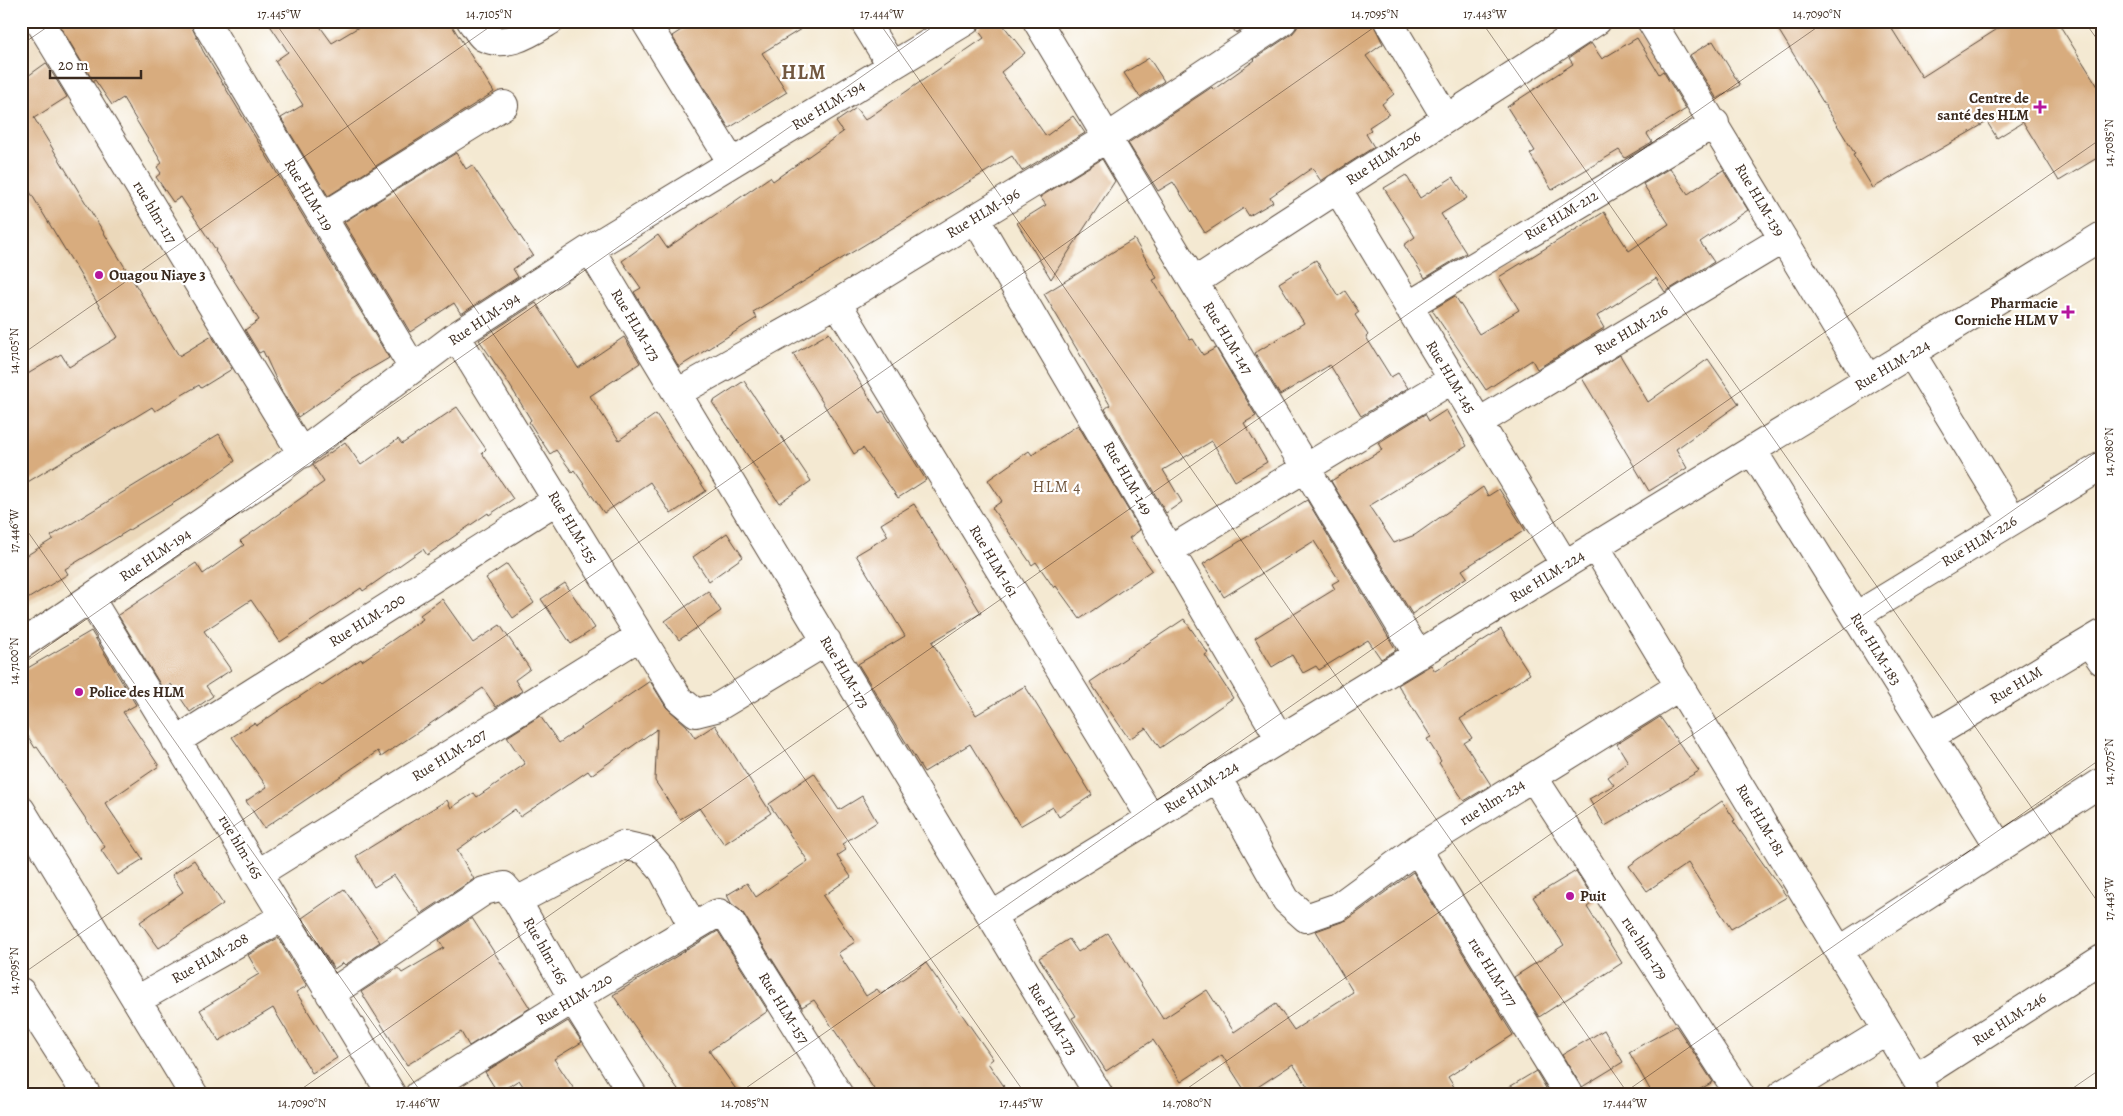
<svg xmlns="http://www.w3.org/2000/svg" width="2123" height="1116" font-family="Alegreya,serif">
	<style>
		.built { fill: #ebd8ba }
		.building { fill: #d8ac7e }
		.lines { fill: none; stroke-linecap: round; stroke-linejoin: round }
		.minor-casing { stroke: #574739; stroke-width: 30 }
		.minor { stroke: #fff; stroke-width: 28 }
		.ticks { fill: none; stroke: #3b2a1e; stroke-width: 1; stroke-opacity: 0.45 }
		.poi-dot { fill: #b5179e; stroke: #fff; stroke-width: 2 }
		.labels { text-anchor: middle; stroke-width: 4.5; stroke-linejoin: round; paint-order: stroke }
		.poi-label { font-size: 15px; font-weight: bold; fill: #3b2a1e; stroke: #fff; text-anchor: start }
		.street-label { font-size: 15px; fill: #3b2a1e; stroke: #fff }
		.neighbourhood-label { font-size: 16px; letter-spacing: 1px; fill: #725840; stroke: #fff }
		.district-label { font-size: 20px; font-weight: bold; letter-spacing: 1px; fill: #725840; stroke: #fff }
		.neatline { fill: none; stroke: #3b2a1e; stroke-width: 2 }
		.ticks-label { font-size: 12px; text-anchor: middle; fill: #3b2a1e }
	</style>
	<rect width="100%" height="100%" fill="#fff"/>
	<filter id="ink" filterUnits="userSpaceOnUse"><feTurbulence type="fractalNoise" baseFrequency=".02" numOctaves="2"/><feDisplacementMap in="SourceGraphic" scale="10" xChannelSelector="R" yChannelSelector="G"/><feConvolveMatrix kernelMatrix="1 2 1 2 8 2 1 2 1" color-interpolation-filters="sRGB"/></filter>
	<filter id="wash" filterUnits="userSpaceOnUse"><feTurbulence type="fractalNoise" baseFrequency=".0096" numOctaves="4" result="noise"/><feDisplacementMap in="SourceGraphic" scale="20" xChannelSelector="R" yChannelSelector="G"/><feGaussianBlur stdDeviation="1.12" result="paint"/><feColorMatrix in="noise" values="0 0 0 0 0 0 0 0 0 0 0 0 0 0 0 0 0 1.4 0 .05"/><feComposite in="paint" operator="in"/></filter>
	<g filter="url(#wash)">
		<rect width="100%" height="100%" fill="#f4e9d2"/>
		<path class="built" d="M21,21h3l34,57 225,371 -262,160z"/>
		<g id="blocks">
			<path class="building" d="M57,21h132l14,30 186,307 -36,21 -55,38 -17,-27 -18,-39 -4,2 -14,-23 14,-10 -44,-69 1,-1 -35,-53 -8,5 -17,-25 5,-4 -4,-6 5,-4 -39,-65 -11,7 -17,-25 -2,1z
				M267,21h49l16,22 37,-22h80l45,71 -166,104 -47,-78 22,-13 -28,-44 13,-9z
				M695,21h119l-52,32 25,39 -58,36 -57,-92z
				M982,21h18l25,32 -24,19 45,64 27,-20 12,17 -63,38 -10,-15 -259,156 4,6 -78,49 -45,-75 7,-4 -19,-27 36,-26 9,13 103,-71 3,4 70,-49 -7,-10 20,-14 9,12 119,-82 -6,-8z
				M1228,21h26l-18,12z
				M1298,21h74l11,23 -17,12 28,38 -12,10 7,10 -20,13 2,3 -5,4 8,13 -53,34 -9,-13 -42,29 3,5 -24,14 -5,-8 -39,25 -32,-51 -15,9 -30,-48 84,-56 1,3 42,-30 -1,-1 38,-25 5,-6z
				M1773,21h114l35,56 88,-56h47l45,72v62l-43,26 -36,-59 -26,16 -10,-16 -114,66 -20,-33 2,-1z
				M1637,38l22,36 4,-3 23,38 -39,25 5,8 -27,16 -6,-8 -67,40 -22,-36 5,-3 -28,-44 66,-43 -4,-6 22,-15 11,16z
				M1713,41l27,44 -23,14 -27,-44z
				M1149,58l15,23 -24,16 -16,-24z
				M46,63l21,34 -33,21 145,238 33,-20 20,33 -31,19 -2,-3 -44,26 -3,-4 -131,79v-108l40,-24 8,13 49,-30 -97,-160v-96z
				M456,153l10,16 6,-4 61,90 -20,14 5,8 -57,37 -7,-11 -44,29 -66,-110z
				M1102,159l13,22 -64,98 -34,-56 29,-18 -6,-8z
				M1670,168l18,26 35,-24 25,40 -48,32 14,20 -49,30 -9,-14 -59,38 7,12 -67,41 -5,-9 -46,30 -54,-80 23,-14 24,38 40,-24 -20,-33 105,-65 25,39 40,-27 -26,-40z
				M1406,175l14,23 33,-21 14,21 -26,16 25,39 -41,25 -21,-33 11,-8 -31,-49z
				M1134,239l23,39 -4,2 37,60 3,-1 10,16 13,-7 40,68 -12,7 23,39 -32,19 -23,-40 -49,29 19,32 -16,11 -61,-104 5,-4 -66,-111z
				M1316,260l22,36 7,-5 14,21 -4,3 13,20 -2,2 25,40 7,-4 10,15 -47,28 -31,-51 -50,30 -25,-42 49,-30 -25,-40z
				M536,303l42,65 46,-31 16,26 -50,33 29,44 37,-26 50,77 -35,23 -21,-32 -46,31 -30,-43 -2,2 -16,-22 -6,4 -21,-32 2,-2 -25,-41 -27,-39z
				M829,333l50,80 4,-2 43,69 -28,18 -35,-50 -9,6 -61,-100z
				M1620,355l28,47 60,-43 31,45 -63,45 11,19 -38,23 -67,-113z
				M744,381l67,100 -32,22 -67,-101z
				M457,407l29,42 -4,4 31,46 -24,16 -1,-2 -61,42 -4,-6 -60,42 -2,-3 -81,54 -29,-42 -47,31 27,39 -25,16 7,10 -23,16 -19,-28 -8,5 -45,-74 78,-52 7,11 41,-29 -4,-4 84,-59 -11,-17 32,-23 16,23 37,-26 4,5z
				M1446,410l21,36 -98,60 25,37 21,-8 68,-48 5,9 11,-7 26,41 -63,40 5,7 -55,37 -81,-133 51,-31 -4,-7 47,-29 4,7z
				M1078,425l62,105 -11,8 23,32 -72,49 -24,-33 -2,2 -18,-26 -4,3 -40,-57 10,-7 -14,-21 41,-29 3,4z
				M219,434l16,27 -40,29 -130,79 3,5 -47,29v-44l32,-20 -2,-3z
				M1307,500l89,150 -15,9 -13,-19 -49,30 -3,-4 -13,7 -11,-18 -20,12 -17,-29 80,-49 -3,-5 7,-4 -25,-39 -90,56 -21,-33z
				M914,504l67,109 -49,29 44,73 49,-29 67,109 -33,22 -6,-10 -33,19 -50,-82 -46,28 -66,-108 47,-28 -49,-81 32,-19 -7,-12z
				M727,533l16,24 -34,24 -16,-24z
				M507,564l27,39 -21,15 -27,-40z
				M565,583l30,45 -24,16 -30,-45z
				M708,591l13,20 -42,29 -14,-19z
				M442,599l31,44 27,-18 30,44 -15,11 7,11 -26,16 -13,-19 -102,69 -3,-6 -114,77 -18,-27 21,-14 -35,-50 22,-14 2,3 64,-43 2,2 39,-26 1,2 61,-42 -3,-4z
				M1184,619l24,34 -3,2 28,43 -73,50 -14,-20 -17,11 -39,-57z
				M1501,629l29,45 -70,45 12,19 -8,5 27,42 -27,16 -25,-38 2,-2 -14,-22 4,-2 -33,-52 33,-20 4,6z
				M91,631l45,74 -13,7 36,54 -54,37 38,56 -25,16 -17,-25 4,-3 -68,-100 -2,1 -14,-23v-53z
				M650,681l16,26 21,19 8,12 20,-13 56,88 -47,31 -25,-36 -19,11 -25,-38 2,-52 -66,46 -3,-4 -68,46 -5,-8 -58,41 17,29 -53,35 -27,-39 -20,12 -18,-31 91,-56 4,8 23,-15 3,4 48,-33 -18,-27 33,-21 19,27z
				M1660,717l39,54 -94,55 -16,-27 25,-14 -6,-8 20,-15 -11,-18z
				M814,773l25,37 23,-14 15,26 -35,22 4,6 -9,6 14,21 -28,19 32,46 -17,11 28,43 11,-7 4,5 45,-31 67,96 -5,4 22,32h-132l-64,-95 -12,7 -59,-94 -12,-10 -4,-8 20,-12 9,14 52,-36 -39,-57z
				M1722,801l13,19 -2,1 54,76 -56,32 -43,-66 -41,28 -18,-25z
				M194,860l29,44 -64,44 -19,-26 43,-30 -11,-17z
				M1576,871l19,30 -8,6 35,56 -83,54 -25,-40 50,-32 -31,-48z
				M1413,872l100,163 -65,42 11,18h-146l-20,-31 -46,30 -25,-39 -41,27 -28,-42 -47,31 -34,-53 4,-2 -37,-58 30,-19 9,13 30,-19 55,86 44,-29 27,42 42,-28 18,26 59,-38 -37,-61 31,-11z
				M344,889l36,53 -35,23 -2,-2 -9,6 -32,-51z
				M472,918l58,90 -61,38 -8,-14 -54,33 -46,-73 37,-24 4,5 42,-25 -5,-8z
				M718,931l50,80 -59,40 31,44h-58l-69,-100z
				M278,938l29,48 -11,6 41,66 -25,15 -39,-65 -54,33 -19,-31 59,-36 -11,-19z
				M568,1021l14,21 -28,17 24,36h-49l-10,-15 -21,13 -13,-21z
				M1676,1026l37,56 -23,13h-37l-24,-43z
				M1604,1030l19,32 -41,25 -20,-32z
				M1536,1071l14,24h-54z"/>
		</g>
	</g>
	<g filter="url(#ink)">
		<use href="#blocks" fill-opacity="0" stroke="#574739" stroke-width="1"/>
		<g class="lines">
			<defs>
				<path id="minor" d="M39,21l263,433
					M205,21l208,347
					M471,21c4,5 8,13 12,16 24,12 47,-4 67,-16
					M645,21l87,142
					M864,21l28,45
					M1037,21l381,634
					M1388,21l58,97
					M1651,21l217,358
					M1337,188l228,377
					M323,217l181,-112
					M975,218l305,521
					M590,249l509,846
					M1194,282l403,-261
					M837,303l314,515
					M1408,306l307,-183
					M456,336l223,363 17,14 20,-5 111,-67
					M1911,353l102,167
					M677,393l160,-90 270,-165 176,-117
					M1479,422l304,-183
					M1752,450l248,398
					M1595,546l331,549
					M1170,550l283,-171
					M91,600l301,495
					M1856,616l246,-150
					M2089,642l13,19
					M21,645l255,-173 180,-136 134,-87 376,-228
					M1931,736l171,-102
					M176,741l381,-241
					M1217,777l69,123 20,18 32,-11 79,-58 263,-163
					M1533,777l207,318
					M21,810l173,285
					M1417,849l152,246
					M257,874l383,-238
					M517,901l106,-56 22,5 18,21 30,56
					M991,916l1111,-680
					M1839,951l263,-169
					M21,992l66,103
					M330,994l154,-103 20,-5 13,15 56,98 60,96
					M137,1000l146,-83
					M1916,1078l186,-119
					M419,1095l154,-96 143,-85 3,-1 11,8 109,174
					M1781,1095l106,-65"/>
			</defs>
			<use href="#minor" class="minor-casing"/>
			<use href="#minor" class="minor"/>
		</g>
	</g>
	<path class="ticks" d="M274,21l752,1074M878,21l751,1074M1481,21l621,887M2084,21l18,25M21,45l35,-24M21,355l477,-334M21,522l402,573M21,665l920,-644M21,975l1362,-954M293,1095l1533,-1074M736,1095l1366,-957M1178,1095l924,-647M1621,1095l481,-337M2063,1095l39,-27"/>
	<g class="poi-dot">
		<path d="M2037.5 99.5h5v5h5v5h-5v5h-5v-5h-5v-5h5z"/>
		<circle cx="99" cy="275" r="5"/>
		<path d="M2065.5 304.5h5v5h5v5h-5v5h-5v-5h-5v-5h5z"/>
		<circle cx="79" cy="692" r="5"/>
		<circle cx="1570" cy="896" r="5"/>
	</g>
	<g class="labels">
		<g class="poi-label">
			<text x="2029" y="103" text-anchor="end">Centre de<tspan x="2029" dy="17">santé des HLM</tspan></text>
			<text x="109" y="280">Ouagou Niaye 3</text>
			<text x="2058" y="308" text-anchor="end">Pharmacie<tspan x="2058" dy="17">Corniche HLM V</tspan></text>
			<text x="89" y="697">Police des HLM</text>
			<text x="1580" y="901">Puit</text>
		</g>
		<g class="street-label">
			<text transform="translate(828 105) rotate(-31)" y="5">Rue HLM-194</text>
			<text transform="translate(1383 158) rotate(-33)" y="5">Rue HLM-206</text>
			<text transform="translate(309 195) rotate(59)" y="5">Rue HLM-119</text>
			<text transform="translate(1760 200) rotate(59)" y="5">Rue HLM-139</text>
			<text transform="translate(155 212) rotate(59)" y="5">rue hlm-117</text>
			<text transform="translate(983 213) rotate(-31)" y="5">Rue HLM-196</text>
			<text transform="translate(1561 215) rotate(-31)" y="5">Rue HLM-212</text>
			<text transform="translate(484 319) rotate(-34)" y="5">Rue HLM-194</text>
			<text transform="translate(636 325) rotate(59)" y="5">Rue HLM-173</text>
			<text transform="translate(1631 330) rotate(-31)" y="5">Rue HLM-216</text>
			<text transform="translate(1228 338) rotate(59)" y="5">Rue HLM-147</text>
			<text transform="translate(1892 365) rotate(-31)" y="5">Rue HLM-224</text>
			<text transform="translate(1451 377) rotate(59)" y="5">Rue HLM-145</text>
			<text transform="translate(1128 478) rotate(60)" y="5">Rue HLM-149</text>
			<text transform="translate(573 527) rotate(59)" y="5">Rue HLM-155</text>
			<text transform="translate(1979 541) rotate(-31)" y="5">Rue HLM-226</text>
			<text transform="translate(155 555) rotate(-34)" y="5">Rue HLM-194</text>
			<text transform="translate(994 561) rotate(59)" y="5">Rue HLM-161</text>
			<text transform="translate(1547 576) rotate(-32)" y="5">Rue HLM-224</text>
			<text transform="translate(367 620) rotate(-32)" y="5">Rue HLM-200</text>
			<text transform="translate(1876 649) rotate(58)" y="5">Rue HLM-183</text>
			<text transform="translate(845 672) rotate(59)" y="5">Rue HLM-173</text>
			<text transform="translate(2016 685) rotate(-31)" y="5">Rue HLM</text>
			<text transform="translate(449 755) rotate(-32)" y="5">Rue HLM-207</text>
			<text transform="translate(1201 787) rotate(-32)" y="5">Rue HLM-224</text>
			<text transform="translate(1492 802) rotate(-32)" y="5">rue hlm-234</text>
			<text transform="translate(1761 820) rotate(59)" y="5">Rue HLM-181</text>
			<text transform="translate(241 847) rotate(59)" y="5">rue hlm-165</text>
			<text transform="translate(1645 948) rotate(57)" y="5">rue hlm-179</text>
			<text transform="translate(546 951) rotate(60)" y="5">Rue hlm-165</text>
			<text transform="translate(210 958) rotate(-30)" y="5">Rue HLM-208</text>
			<text transform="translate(1493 972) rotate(58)" y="5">rue HLM-177</text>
			<text transform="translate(574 999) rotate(-31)" y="5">Rue HLM-220</text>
			<text transform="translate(784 1008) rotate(58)" y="5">Rue HLM-157</text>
			<text transform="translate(1053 1019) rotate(59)" y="5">Rue HLM-173</text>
			<text transform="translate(2009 1019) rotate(-33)" y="5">Rue HLM-246</text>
		</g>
		<g class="neighbourhood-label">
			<text x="1057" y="492">HLM 4</text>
		</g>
		<g class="district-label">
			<text x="804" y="79">HLM</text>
		</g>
	</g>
	<rect width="2123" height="1116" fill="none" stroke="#fff" stroke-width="55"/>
	<path d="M50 70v8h91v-8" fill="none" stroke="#3b2a1e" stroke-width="2.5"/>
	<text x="58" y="70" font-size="15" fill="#3b2a1e" stroke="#ffffff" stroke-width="4" paint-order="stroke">20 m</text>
	<rect x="28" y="28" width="2068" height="1060" class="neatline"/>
	<g class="ticks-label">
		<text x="279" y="18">17.445°W</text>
		<text x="489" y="18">14.7105°N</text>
		<text x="882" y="18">17.444°W</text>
		<text x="1375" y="18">14.7095°N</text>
		<text x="1485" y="18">17.443°W</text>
		<text x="1817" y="18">14.7090°N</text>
		<text transform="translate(2109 143) rotate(-90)" y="4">14.7085°N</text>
		<text transform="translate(14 351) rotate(-90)" y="4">14.7105°N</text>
		<text transform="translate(2109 452) rotate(-90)" y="4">14.7080°N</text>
		<text transform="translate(14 531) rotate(-90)" y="4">17.446°W</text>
		<text transform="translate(14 661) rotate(-90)" y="4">14.7100°N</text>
		<text transform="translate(2109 762) rotate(-90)" y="4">14.7075°N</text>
		<text transform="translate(2109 899) rotate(-90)" y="4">17.443°W</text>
		<text transform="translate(14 971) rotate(-90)" y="4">14.7095°N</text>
		<text x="302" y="1107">14.7090°N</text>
		<text x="418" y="1107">17.446°W</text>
		<text x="745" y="1107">14.7085°N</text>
		<text x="1021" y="1107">17.445°W</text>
		<text x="1187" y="1107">14.7080°N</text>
		<text x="1625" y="1107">17.444°W</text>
	</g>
</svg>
